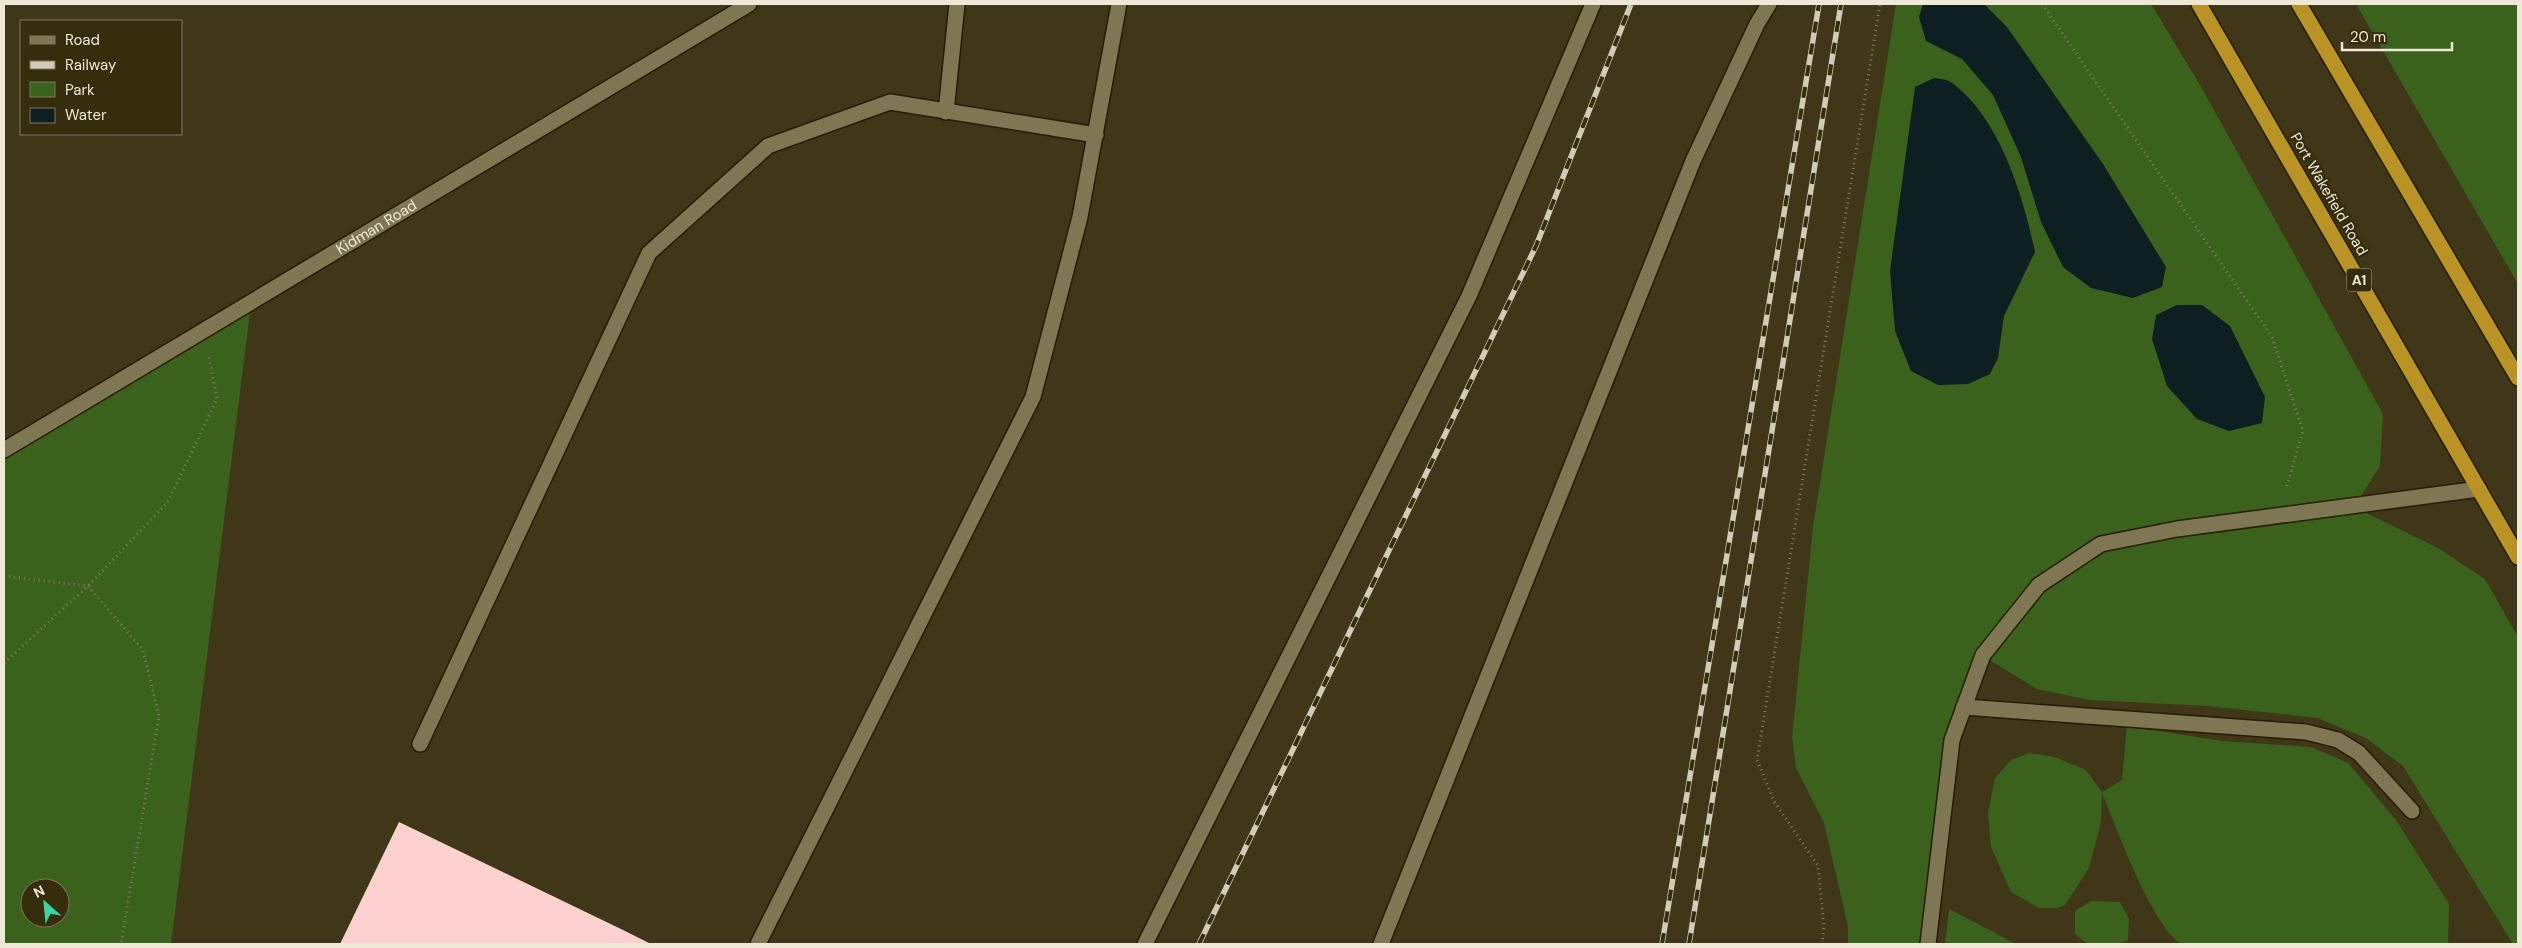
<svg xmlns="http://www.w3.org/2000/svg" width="2522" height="948" font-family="'DM Sans',sans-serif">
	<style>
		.green { fill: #3a621c; fill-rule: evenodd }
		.water { fill: #0d1f21 }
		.building { fill: #fdd1cf }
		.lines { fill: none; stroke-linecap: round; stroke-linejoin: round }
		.minor-casing { stroke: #261e00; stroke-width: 18 }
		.highway-casing { stroke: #261e00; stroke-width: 18 }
		.path { stroke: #847d63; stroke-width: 3; stroke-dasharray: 1 4; stroke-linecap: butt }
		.minor { stroke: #7f7654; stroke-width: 15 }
		.highway { stroke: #ba9327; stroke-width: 15 }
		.rail-casing { stroke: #d1cbb7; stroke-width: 5.5 }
		.rail { stroke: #352d0c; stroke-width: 4; stroke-dasharray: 11; stroke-linecap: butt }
		.labels { text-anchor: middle; stroke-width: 5; stroke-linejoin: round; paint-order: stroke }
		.shield { fill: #352d0c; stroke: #b6b19a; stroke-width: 1 }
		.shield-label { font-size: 14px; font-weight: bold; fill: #eee9d7 }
		.street-label { font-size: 15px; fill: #eee9d7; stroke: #352d0c }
	</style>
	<rect width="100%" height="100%" fill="#3f3717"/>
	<path class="green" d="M1896,4h255l49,81 183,329 -3,52 -26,41 84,41 47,31 33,58v307h-5l-110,-178 -37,-28 -49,-20 -109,-12 -119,-6 -52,-11 -54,-33 -31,84 -24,204h-80v-18l-24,-103 -28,-55 -4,-30 21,-211z
		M2356,4h162v280z
		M251,304l-80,640h-167v-494zM30,888h30v30h-30z
		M2127,726l95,15 89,6 37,16 48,57 53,84 -1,40h-267c-30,-20 -64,-115 -79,-151l-1,29 -12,46 -24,37 -8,3h-18l-28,-16 -20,-45 -3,-34 7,-35 16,-18 18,-7 26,4 31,13 16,22 20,-12z
		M2091,901l29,1 9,17 -1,21 -10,4h-30l-13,-10v-23z
		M1949,909l67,35h-71z"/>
	<path class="water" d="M1923,4h61l23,23 96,137 63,103 -4,20 -29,11 -42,-10 -28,-21 -22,-45 -20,-65 -28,-62 -31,-36 -36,-18 -7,-24z
		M1934,78c6,1 14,1 18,5 48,35 71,113 83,169l-31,64 -6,42 -8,16 -22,10 -30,1 -27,-14 -16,-40 -5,-60 25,-184z
		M2177,305h25l28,21 35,71 -3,26 -33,8 -32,-12 -30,-33 -15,-47 4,-24z"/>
	<path class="building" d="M399,822l224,108 28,14h-311z"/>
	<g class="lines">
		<defs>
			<g id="minor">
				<path d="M946,112l11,-108"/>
				<path id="s1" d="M4,450l745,-446"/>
				<path d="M1964,707l342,25 32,8 21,13 53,58"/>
				<path d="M420,744l229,-491 119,-107 122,-44 206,33"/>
				<path d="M758,944l275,-547 47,-180 39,-213"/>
				<path d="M1145,944l324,-648 124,-292"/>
				<path d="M1381,944l312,-783 64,-137 12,-20"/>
				<path d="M1928,944l24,-204 31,-85 56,-70 62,-41 76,-15 302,-40"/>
			</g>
			<path id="highway" d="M2199,4l319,553
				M2299,4l219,374"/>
		</defs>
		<use href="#minor" class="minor-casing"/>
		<use href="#highway" class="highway-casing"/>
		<path class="path" d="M2042,4l230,333 31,94 -17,58
			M4,576l84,10 55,64 16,66 -38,228
			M4,663l84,-77 80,-84 49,-103 -8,-42
			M1822,944l2,-17 -6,-61 -44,-65 -17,-41 123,-756"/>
		<use href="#minor" class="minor"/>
		<use href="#highway" class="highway"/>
		<defs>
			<path id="rail" d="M1199,944l337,-698 95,-242
				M1662,944l157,-940
				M1689,944l152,-940"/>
		</defs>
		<use href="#rail" class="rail-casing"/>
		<use href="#rail" class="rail"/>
	</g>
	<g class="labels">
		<rect class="shield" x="2346.5" y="268.5" width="25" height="23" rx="4"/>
		<g class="shield-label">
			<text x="2359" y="285">A1</text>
		</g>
		<g class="street-label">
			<text transform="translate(2329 194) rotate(60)" y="5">Port Wakefield Road</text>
			<text dy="5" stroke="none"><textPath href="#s1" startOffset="434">Kidman Road</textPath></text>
		</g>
	</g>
	<rect width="2522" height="948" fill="none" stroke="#eee9d7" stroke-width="10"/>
	<rect x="20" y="20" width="162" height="115" fill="#352d0c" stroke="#7f785d"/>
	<rect x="30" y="36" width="25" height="8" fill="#7f7654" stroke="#7f785d"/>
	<text x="65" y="45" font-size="15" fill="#eee9d7">Road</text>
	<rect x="30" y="61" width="25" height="8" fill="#d1cbb7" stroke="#7f785d"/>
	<text x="65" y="70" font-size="15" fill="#eee9d7">Railway</text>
	<rect x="30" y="82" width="25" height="15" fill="#3a621c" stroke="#7f785d"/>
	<text x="65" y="95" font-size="15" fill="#eee9d7">Park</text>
	<rect x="30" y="108" width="25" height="15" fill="#0d1f21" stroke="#7f785d"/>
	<text x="65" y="120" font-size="15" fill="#eee9d7">Water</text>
	<g transform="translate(45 903) rotate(333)"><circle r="24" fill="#352d0c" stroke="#7f785d"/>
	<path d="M0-4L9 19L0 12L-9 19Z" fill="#3ad4a5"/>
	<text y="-8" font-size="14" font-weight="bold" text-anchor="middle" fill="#eee9d7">N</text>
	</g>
	<path d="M2342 42v8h110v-8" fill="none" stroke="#eee9d7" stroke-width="2.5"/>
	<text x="2350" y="42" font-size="15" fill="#eee9d7" stroke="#352d0c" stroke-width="4" paint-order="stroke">20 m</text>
</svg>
